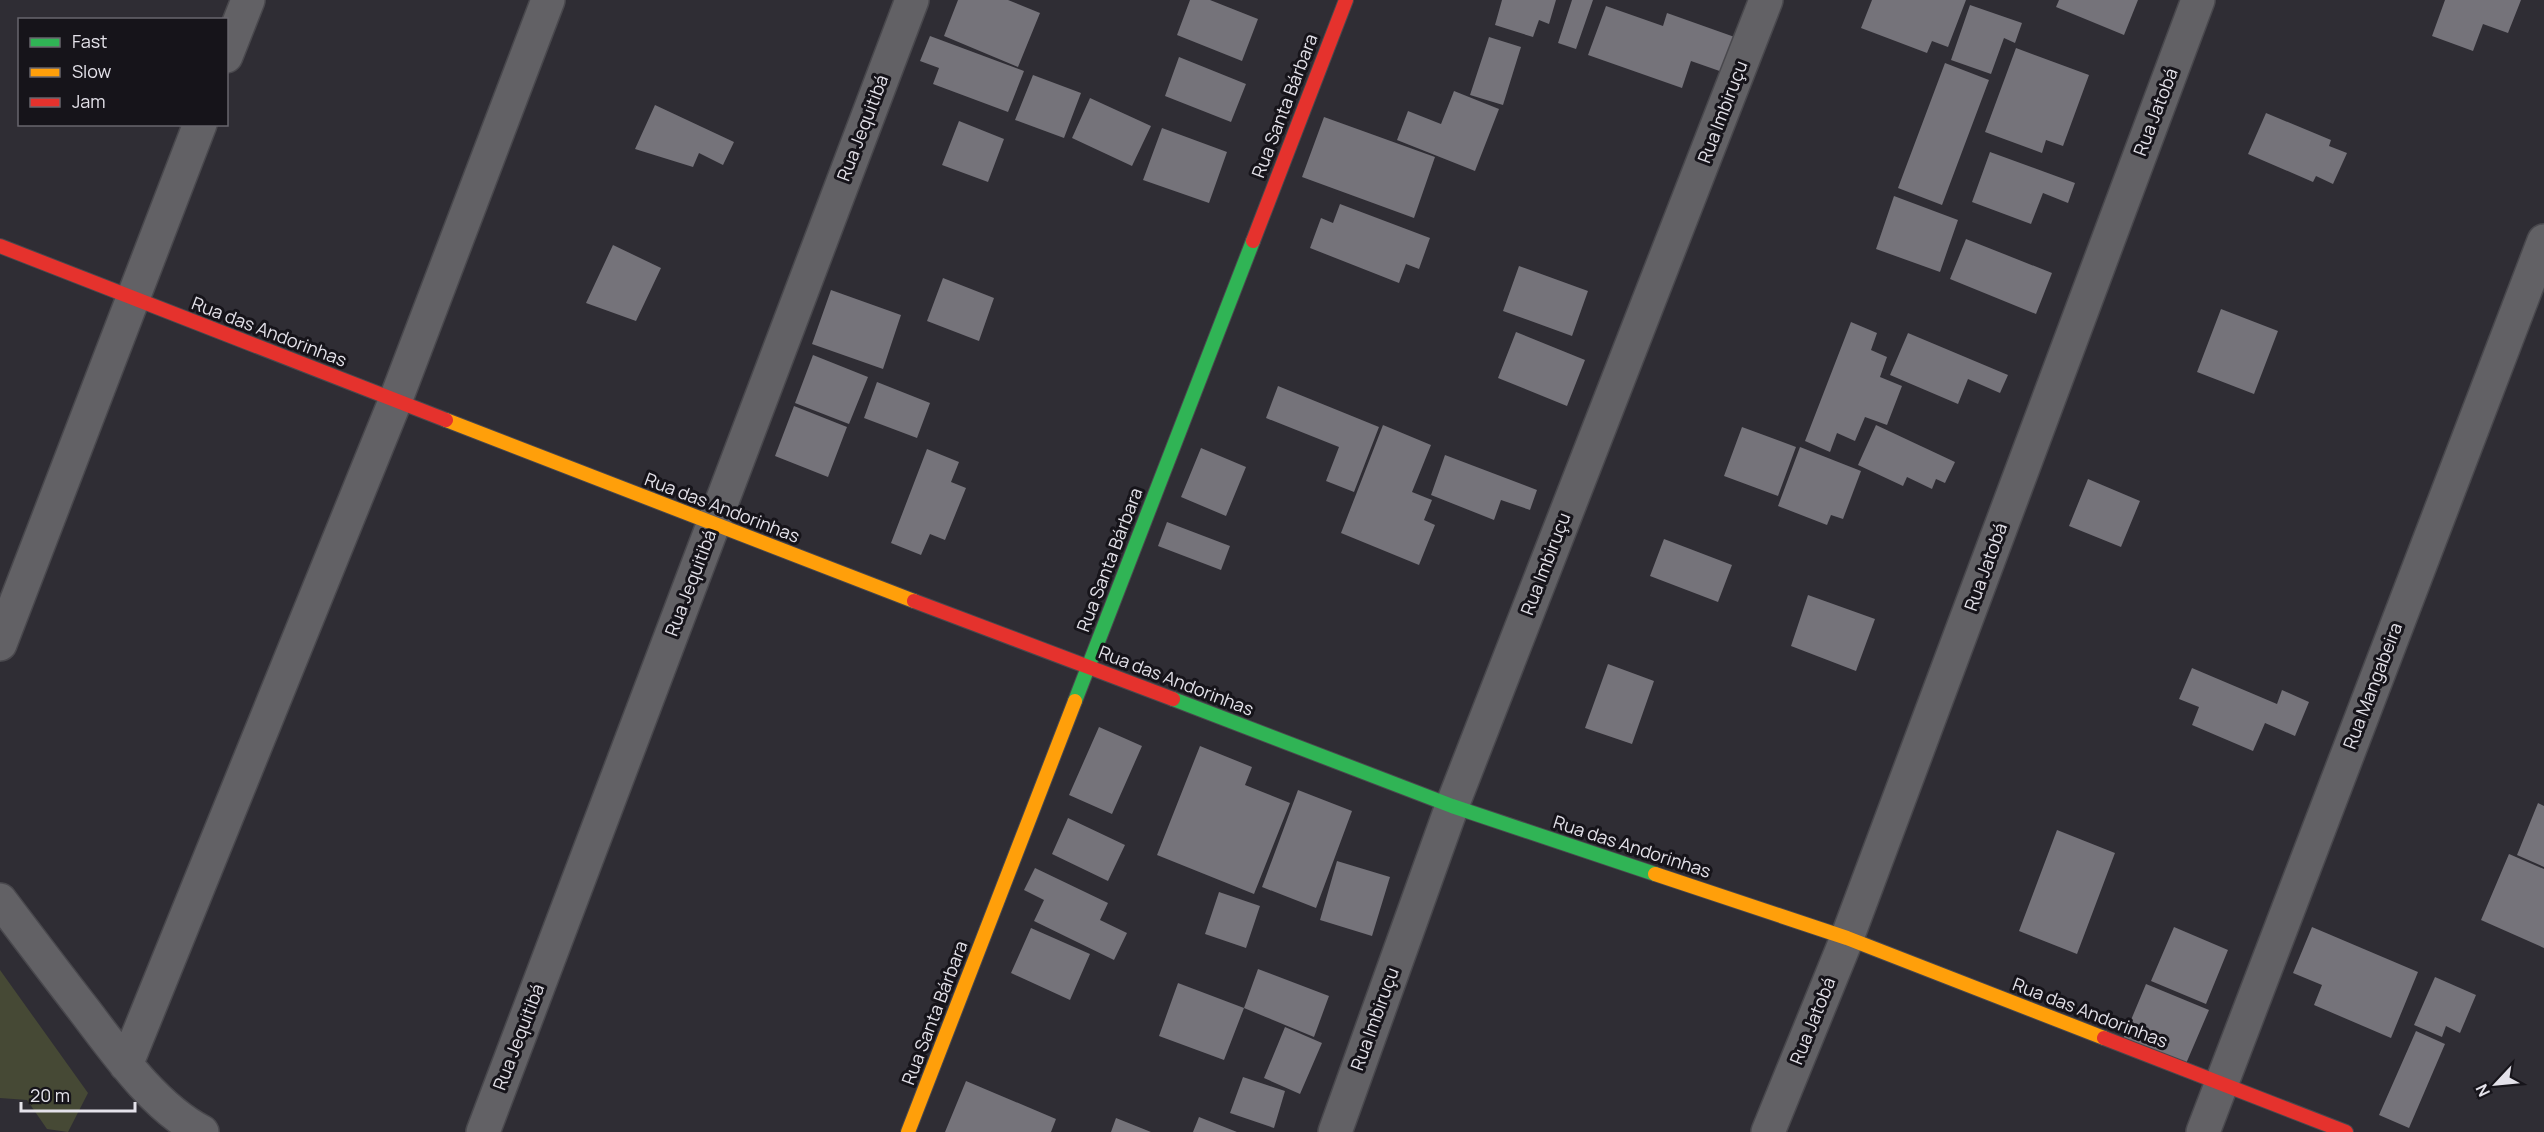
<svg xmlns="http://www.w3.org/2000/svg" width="2544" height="1132" font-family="Manrope,sans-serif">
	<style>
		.green { fill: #464935 }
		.building { fill: #75737a }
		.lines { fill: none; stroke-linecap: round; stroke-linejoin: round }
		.street-casing { stroke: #49484d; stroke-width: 36 }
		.fast-casing { stroke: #49484d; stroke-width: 16 }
		.slow-casing { stroke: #49484d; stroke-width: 16 }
		.jam-casing { stroke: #49484d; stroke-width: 16 }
		.street { stroke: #626165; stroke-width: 33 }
		.fast { stroke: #30b455; stroke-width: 14 }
		.slow { stroke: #ff9f0a; stroke-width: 14 }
		.jam { stroke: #e5322d; stroke-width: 14 }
		.labels { text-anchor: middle; stroke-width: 6; stroke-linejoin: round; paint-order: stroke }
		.street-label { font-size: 18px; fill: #e4e2ea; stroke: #16141a }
	</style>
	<rect width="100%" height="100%" fill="#2f2d34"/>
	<path class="green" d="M0,970l88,123 -20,39 -21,-3 -20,-29 -27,-2z"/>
	<path class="building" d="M958,0h50l32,13 -22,54 -74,-31z
		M1190,0h20l48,19 -16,42 -65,-26z
		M1502,0h54l-7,24 -10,-4 -6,17 -38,-12z
		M1572,0h21l-17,49 -18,-6z
		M1872,0h94l-18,47 -16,-6 -5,12 -66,-25z
		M2059,0h79l-14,35 -68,-28z
		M2445,0h76l-13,33 -25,-9 -10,27 -41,-15z
		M1970,5l52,18 -7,20 -11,-5 -13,36 -40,-14z
		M1606,6l57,20 4,-13 76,27 -12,35 -40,-14 -9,27 -94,-33z
		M930,36l94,35 -16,41 -75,-28 6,-16 -19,-7z
		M1489,37l32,10 -18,58 -33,-10z
		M2016,48l73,27 -26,71 -17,-6 -4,13 -57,-21z
		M1179,57l67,27 -15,38 -66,-26z
		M1945,63l44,17 -47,125 -44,-17z
		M1033,75l48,18 -17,45 -49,-18z
		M1454,91l45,18 -24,62 -78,-31 11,-29 33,13z
		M1090,98l61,28 -19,40 -60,-28z
		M655,105l79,37 -11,23 -24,-12 -6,14 -58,-18z
		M2266,113l65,27 -2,6 18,7 -14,31 -17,-8 -3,6 -65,-28z
		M1324,117l111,40 -21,61 -112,-41z
		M959,121l45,18 -16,43 -46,-17z
		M1162,128l65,24 -18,51 -66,-23z
		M1990,152l85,31 -7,20 -25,-10 -12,31 -59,-22z
		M1894,196l64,24 -18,52 -64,-23z
		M1340,204l90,34 -11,31 -13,-5 -7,19 -89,-35 11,-30 12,5z
		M1966,239l86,34 -16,41 -86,-35z
		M613,245l48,23 -25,53 -50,-18z
		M1519,266l69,25 -16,45 -69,-25z
		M943,278l51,20 -15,43 -52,-20z
		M831,290l70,25 -18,54 -71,-25z
		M2221,309l57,22 -24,63 -57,-22z
		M1851,322l26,11 -6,17 16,7 -7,20 22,9 -15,39 -22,-8 -10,24 -18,-8 -7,19 -25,-11z
		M1516,332l69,28 -18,46 -69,-28z
		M1908,333l100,42 -8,18 -32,-14 -10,25 -68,-29z
		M813,355l55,22 -19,47 -54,-21z
		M877,382l53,21 -13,35 -53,-20z
		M1278,386l101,41 -25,65 -28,-11 13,-34 -73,-29z
		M794,406l53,21 -19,50 -53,-21z
		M1383,425l48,20 -19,47 20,8 -8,20 11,5 -16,40 -78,-32z
		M1876,425l79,37 -10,21 -9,-4 -4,10 -25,-12 -4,9 -45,-21z
		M1742,427l54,20 -18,49 -54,-20z
		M1800,447l61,24 -18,48 -12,-4 -4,10 -49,-19z
		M1201,448l45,19 -20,49 -45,-19z
		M927,449l32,13 -8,20 15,6 -21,52 -15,-6 -9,21 -30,-12z
		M1445,455l92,35 -7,20 -29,-10 -7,20 -63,-25z
		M2088,479l52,22 -19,46 -52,-21z
		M1167,522l63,24 -9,24 -63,-24z
		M1664,539l68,26 -14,37 -68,-26z
		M1808,595l67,24 -19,52 -65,-25z
		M1608,664l46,17 -22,63 -47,-16z
		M2192,668l85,36 5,-14 27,12 -14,34 -30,-13 -12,28 -61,-26 7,-18 -20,-8z
		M1099,727l43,19 -30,68 -43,-19z
		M1200,746l52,21 -7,18 45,18 -36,91 -97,-39z
		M1298,790l54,21 -36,97 -54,-21z
		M2538,803l6,3v61l-27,-12z
		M1068,818l57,27 -17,36 -56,-27z
		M2057,830l58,23 -38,101 -58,-23z
		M2509,854l35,15v79l-63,-28z
		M1337,861l53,16 -18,59 -52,-16z
		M1035,868l73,35 -8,17 27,13 -13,27 -80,-39 10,-21 -20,-10z
		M1219,892l41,14 -14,42 -41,-14z
		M2174,927l54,23 -22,54 -55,-23z
		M2312,927l106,45 -27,66 -77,-33 8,-20 -29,-12z
		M1031,928l59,26 -20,46 -59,-27z
		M1258,969l71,27 -15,41 -70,-29z
		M2435,977l41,18 -16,38 -14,-7 -4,11 -28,-12z
		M1178,983l66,25 -20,52 -65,-24z
		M2146,984l63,26 -24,56 -62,-27z
		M1285,1027l37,16 -22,51 -36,-16z
		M2416,1031l29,13 -36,84 -30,-13z
		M1243,1077l42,14 -11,37 -44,-15z
		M966,1081l90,38 -5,13h-106z
		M1199,1117l38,15h-44z
		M1116,1118l35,14h-40z"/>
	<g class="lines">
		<defs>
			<path id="street" d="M226,56l22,-56
				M0,644l200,-520
				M0,900c28,37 56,74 84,110 32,42 70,97 118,122
				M126,1065l270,-666 152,-399
				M483,1132l429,-1132
				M1335,1132l117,-326 314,-806
				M1768,1132l79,-194 351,-938
				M2203,1132l341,-891"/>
			<path id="fast" d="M1173,699l279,107 203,68
				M1075,701l178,-460"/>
			<path id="slow" d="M446,420l468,181
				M1655,874l192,64 257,100
				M908,1132l167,-431"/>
			<path id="jam" d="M1253,241l93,-241
				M0,246l446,174
				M914,601l259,98
				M2104,1038l242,94"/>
		</defs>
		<use href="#street" class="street-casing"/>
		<use href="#fast" class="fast-casing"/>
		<use href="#slow" class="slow-casing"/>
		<use href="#jam" class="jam-casing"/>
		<use href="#street" class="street"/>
		<use href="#fast" class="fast"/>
		<use href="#slow" class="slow"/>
		<use href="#jam" class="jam"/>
	</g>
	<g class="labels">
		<g class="street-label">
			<text transform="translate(1285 106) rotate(-69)" y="6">Rua Santa Bárbara</text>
			<text transform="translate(1723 112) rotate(-69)" y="6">Rua Imbiruçu</text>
			<text transform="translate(2156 112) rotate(-69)" y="6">Rua Jatobá</text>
			<text transform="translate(863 128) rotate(-69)" y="6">Rua Jequitibá</text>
			<text transform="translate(269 332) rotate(21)" y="6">Rua das Andorinhas</text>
			<text transform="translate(722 508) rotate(21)" y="6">Rua das Andorinhas</text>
			<text transform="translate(1110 560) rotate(-69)" y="6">Rua Santa Bárbara</text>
			<text transform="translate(1546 564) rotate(-69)" y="6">Rua Imbiruçu</text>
			<text transform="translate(1986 567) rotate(-70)" y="6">Rua Jatobá</text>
			<text transform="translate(691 583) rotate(-69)" y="6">Rua Jequitibá</text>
			<text transform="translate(1176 681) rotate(21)" y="6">Rua das Andorinhas</text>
			<text transform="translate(2373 686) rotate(-69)" y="6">Rua Mangabeira</text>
			<text transform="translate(1632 847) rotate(18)" y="6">Rua das Andorinhas</text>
			<text transform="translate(935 1013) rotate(-69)" y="6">Rua Santa Bárbara</text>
			<text transform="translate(2090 1013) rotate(21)" y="6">Rua das Andorinhas</text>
			<text transform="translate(1375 1019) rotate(-70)" y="6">Rua Imbiruçu</text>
			<text transform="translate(1813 1021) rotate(-68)" y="6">Rua Jatobá</text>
			<text transform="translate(519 1037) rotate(-69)" y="6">Rua Jequitibá</text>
		</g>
	</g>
	<rect x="18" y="18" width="210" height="108" fill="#16141a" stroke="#68666d" stroke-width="1.5"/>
	<rect x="30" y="38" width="30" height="9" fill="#30b455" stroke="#68666d" stroke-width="1.5"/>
	<text x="72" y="48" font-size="18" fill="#e4e2ea">Fast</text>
	<rect x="30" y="68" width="30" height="9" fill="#ff9f0a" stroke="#68666d" stroke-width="1.5"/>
	<text x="72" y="78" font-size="18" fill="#e4e2ea">Slow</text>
	<rect x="30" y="98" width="30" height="9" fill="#e5322d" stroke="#68666d" stroke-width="1.5"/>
	<text x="72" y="108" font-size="18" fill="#e4e2ea">Jam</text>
	<g transform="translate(2496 1084) rotate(244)" stroke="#16141a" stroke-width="4.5" paint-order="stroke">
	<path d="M0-4.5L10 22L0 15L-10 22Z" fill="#e4e2ea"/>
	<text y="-9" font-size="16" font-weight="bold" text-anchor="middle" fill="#e4e2ea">N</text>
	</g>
	<path d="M21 1102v9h114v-9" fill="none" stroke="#e4e2ea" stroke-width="3"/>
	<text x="30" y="1102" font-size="18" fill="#e4e2ea" stroke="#16141a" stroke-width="4.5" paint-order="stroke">20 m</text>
</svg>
